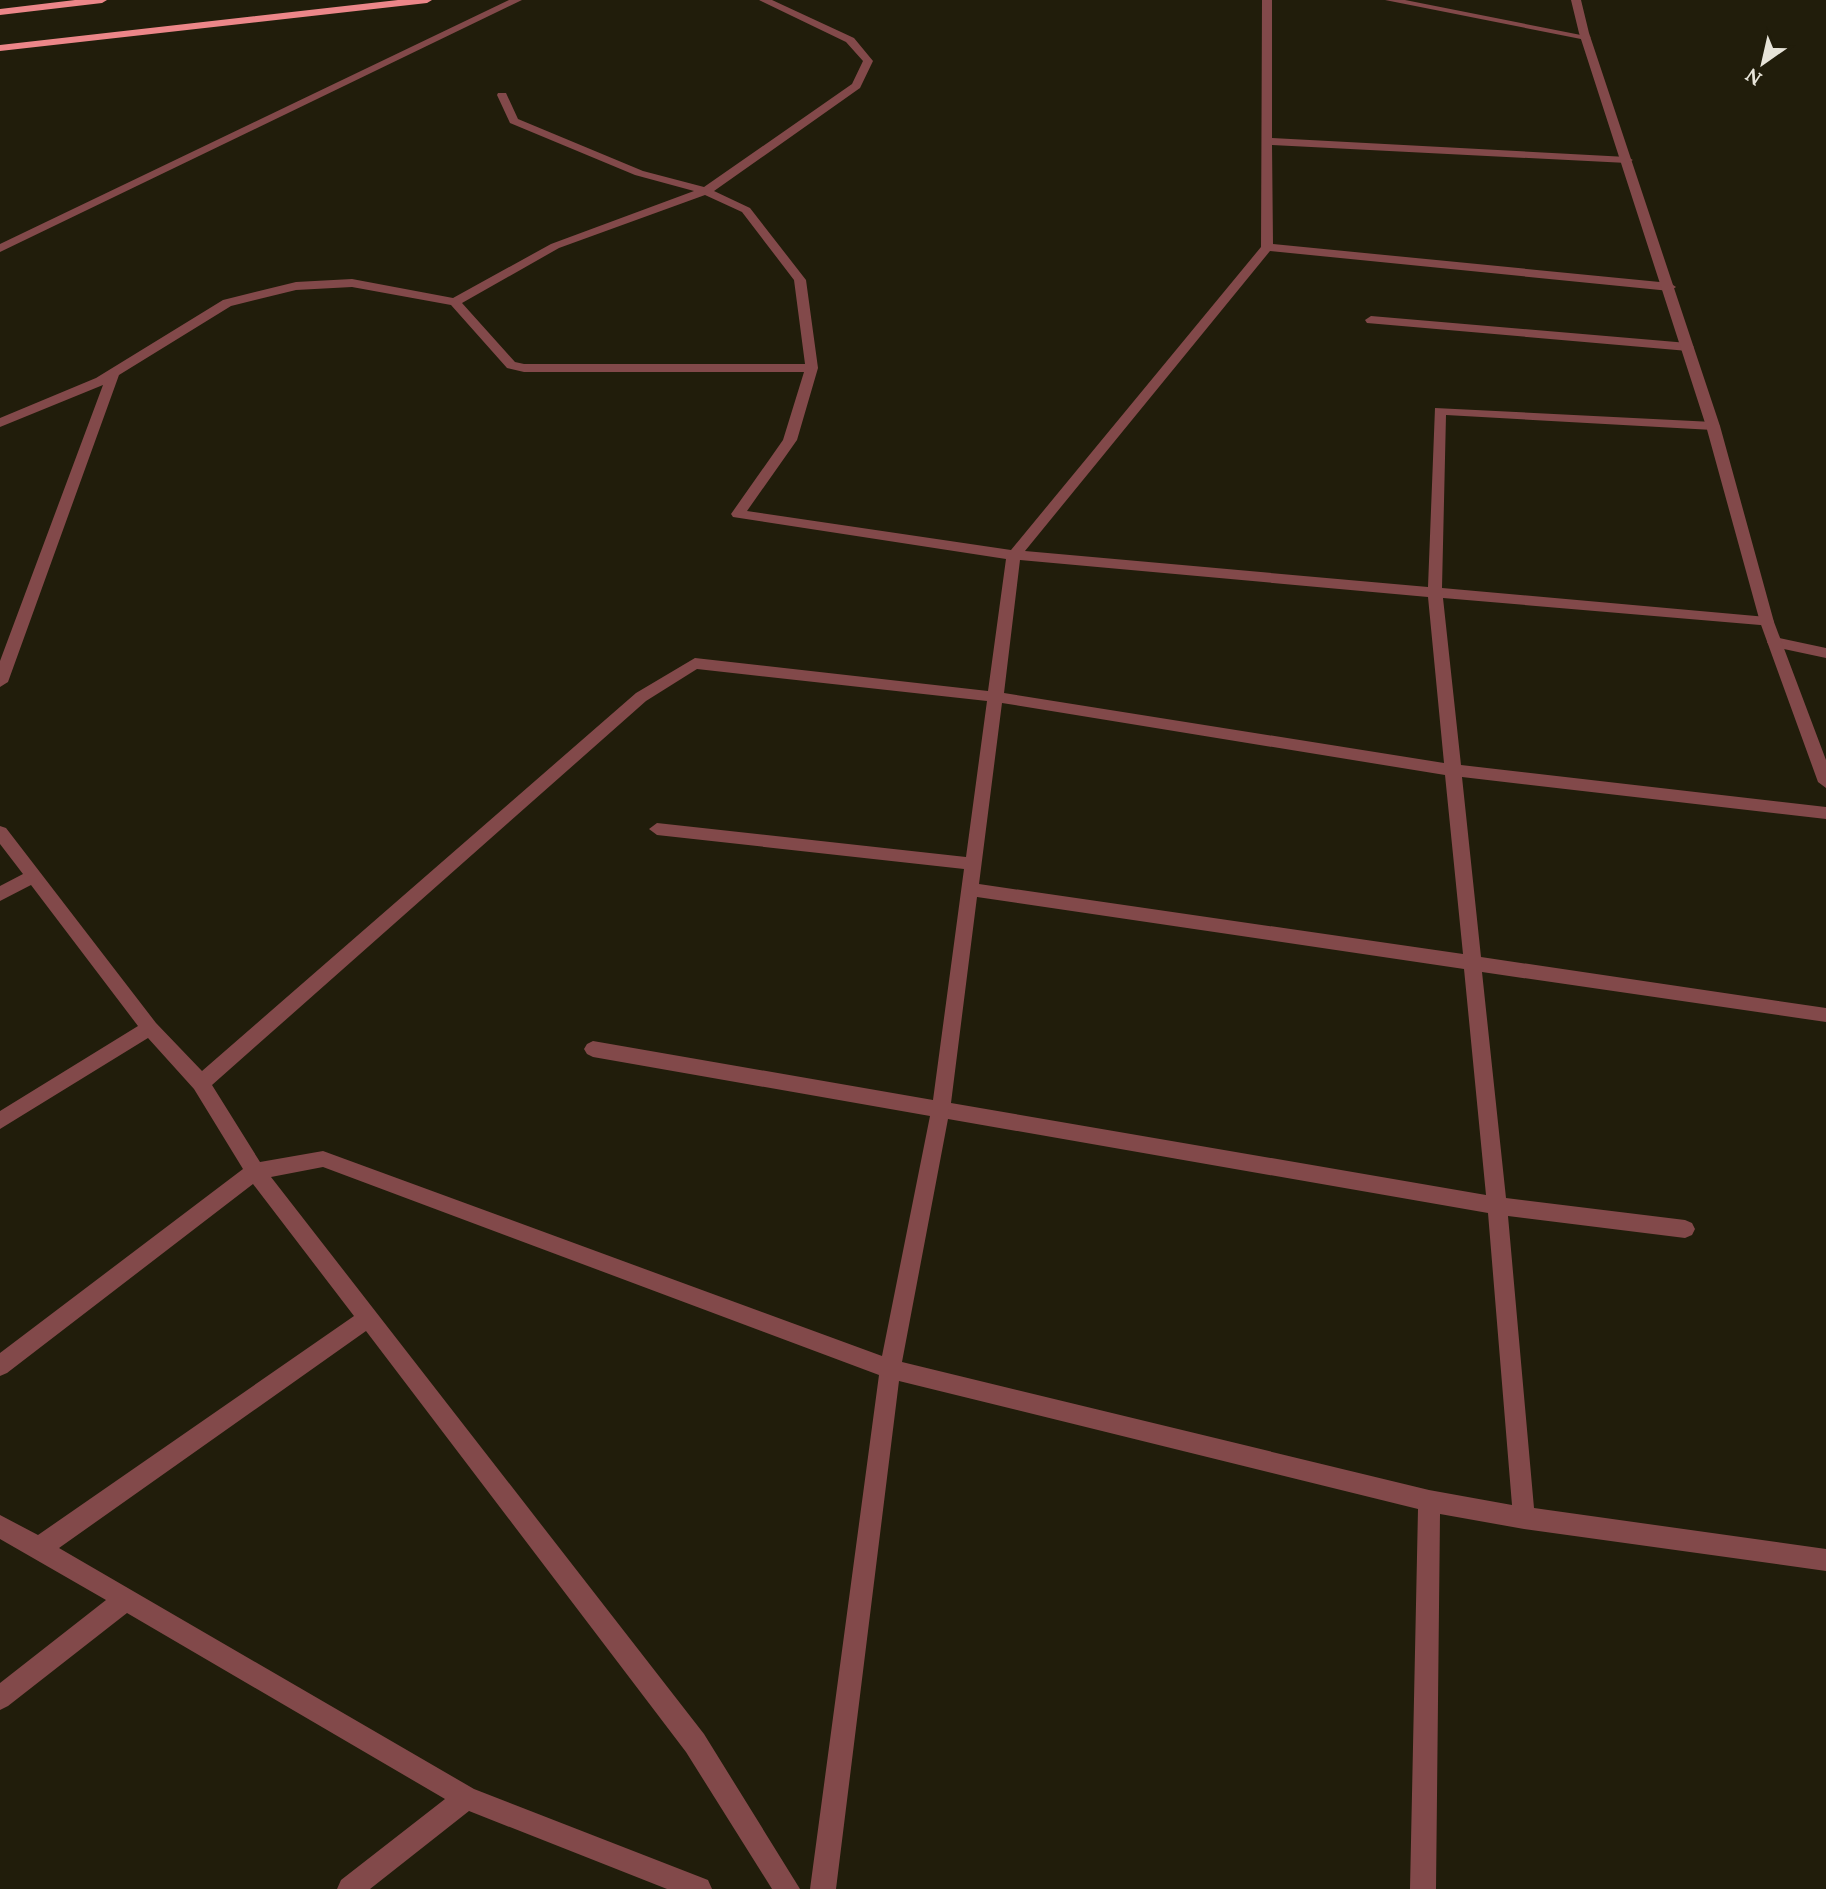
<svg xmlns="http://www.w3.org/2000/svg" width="1826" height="1889" font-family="Lora,serif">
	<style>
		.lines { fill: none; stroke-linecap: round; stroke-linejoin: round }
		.minor { fill: #82494a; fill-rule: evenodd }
		.tertiary { fill: #82494a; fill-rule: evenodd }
		.trunk { fill: #ec8689; fill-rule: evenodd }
	</style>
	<rect width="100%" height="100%" fill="#211d0b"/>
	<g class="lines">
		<path class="minor" d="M509,0h13l-522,252v-8z
			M759,0h13l82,38 19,23 -13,27 -146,103 36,17 56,72 12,88 -21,72 -50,71 264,39 250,-303 1,-247h10v138l355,19 6,3 -6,3 -355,-18 1,99 397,39 6,4 -6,4 -400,-40 -245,300 403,36 7,-179 278,14 7,4 -7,4 -267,-15 -4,173 325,29 5,1 2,4 -2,4 -329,-28 18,167 365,42v12l-364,-42 19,180 345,51v14l-344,-50 24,226 179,22 7,3 3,6 -3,6 -7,3 -177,-22 26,292 292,41v22l-302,-42 -84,-15 -4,375h-26l8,-380 -519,-128 -63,508h-26l69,-514 -556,-208 -52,10 433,557 96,155h-28l-86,-137 -320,-421 -307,217 415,241 234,91 4,9h-45l-198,-78 -99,78h-33l4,-9 104,-81 -318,-186 -119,93 -8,4v-27l106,-83 -106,-61v-24l38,20 316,-219 -101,-132 -246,189 -7,3v-23l243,-184 -49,-80 -46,-51 -148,91v-18l138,-85 -107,-141 -31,16v-15l23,-12 -23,-30v-18l6,2 150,195 46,48 434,-378 59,-35 293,33 18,-132 -273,-42 -2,-3 52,-74 21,-68h-280l-17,-4 -56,-63 -99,-18 -56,3 -65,16 -112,69 -111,307 -8,5v-26l103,-276 -103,42v-9l96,-40 127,-78 73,-18 56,-3 101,19 98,-54 143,-53 -59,-16 -125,-52 -13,-28 1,-2h8l12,26 125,52 61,16 148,-103 11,-23 -17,-19zM705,195l37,17 52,68 11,84h-281l-9,-2 -53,-59 97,-55zM1020,560l408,37 16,166 -440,-70zM697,669l290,32 -21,156 -309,-34 -8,6 8,6 307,34 -31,231 -340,-59 -6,3 -3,5 3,5 6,3 337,59 -48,240 -559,-205 -63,11 -48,-77 434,-384zM1002,703l443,72 18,179 -484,-70zM977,897l487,72 22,226 -535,-92zM948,1119l540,94 24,292 -83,-15 -527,-128z
			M1385,0h20l186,37 -5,3z
			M1371,316l317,27 6,4 -6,4 -321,-28 -2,-3z
			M1775,637l51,11v10l-56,-12 -3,-4z"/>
		<path class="tertiary" d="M1571,0h10l8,33 131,393 54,196 52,138v28l-8,-6 -58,-160 -54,-196 -127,-393z"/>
		<path class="trunk" d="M75,0h32l-5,3 -102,12v-6z
			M398,0h34l-5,3 -427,48v-6z"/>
	</g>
	<g transform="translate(1763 63) rotate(214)" stroke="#211d0b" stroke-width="5" paint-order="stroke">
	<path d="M0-5L12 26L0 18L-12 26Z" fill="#e7e4d9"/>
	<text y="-10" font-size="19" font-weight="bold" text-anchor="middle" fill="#e7e4d9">N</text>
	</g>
</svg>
